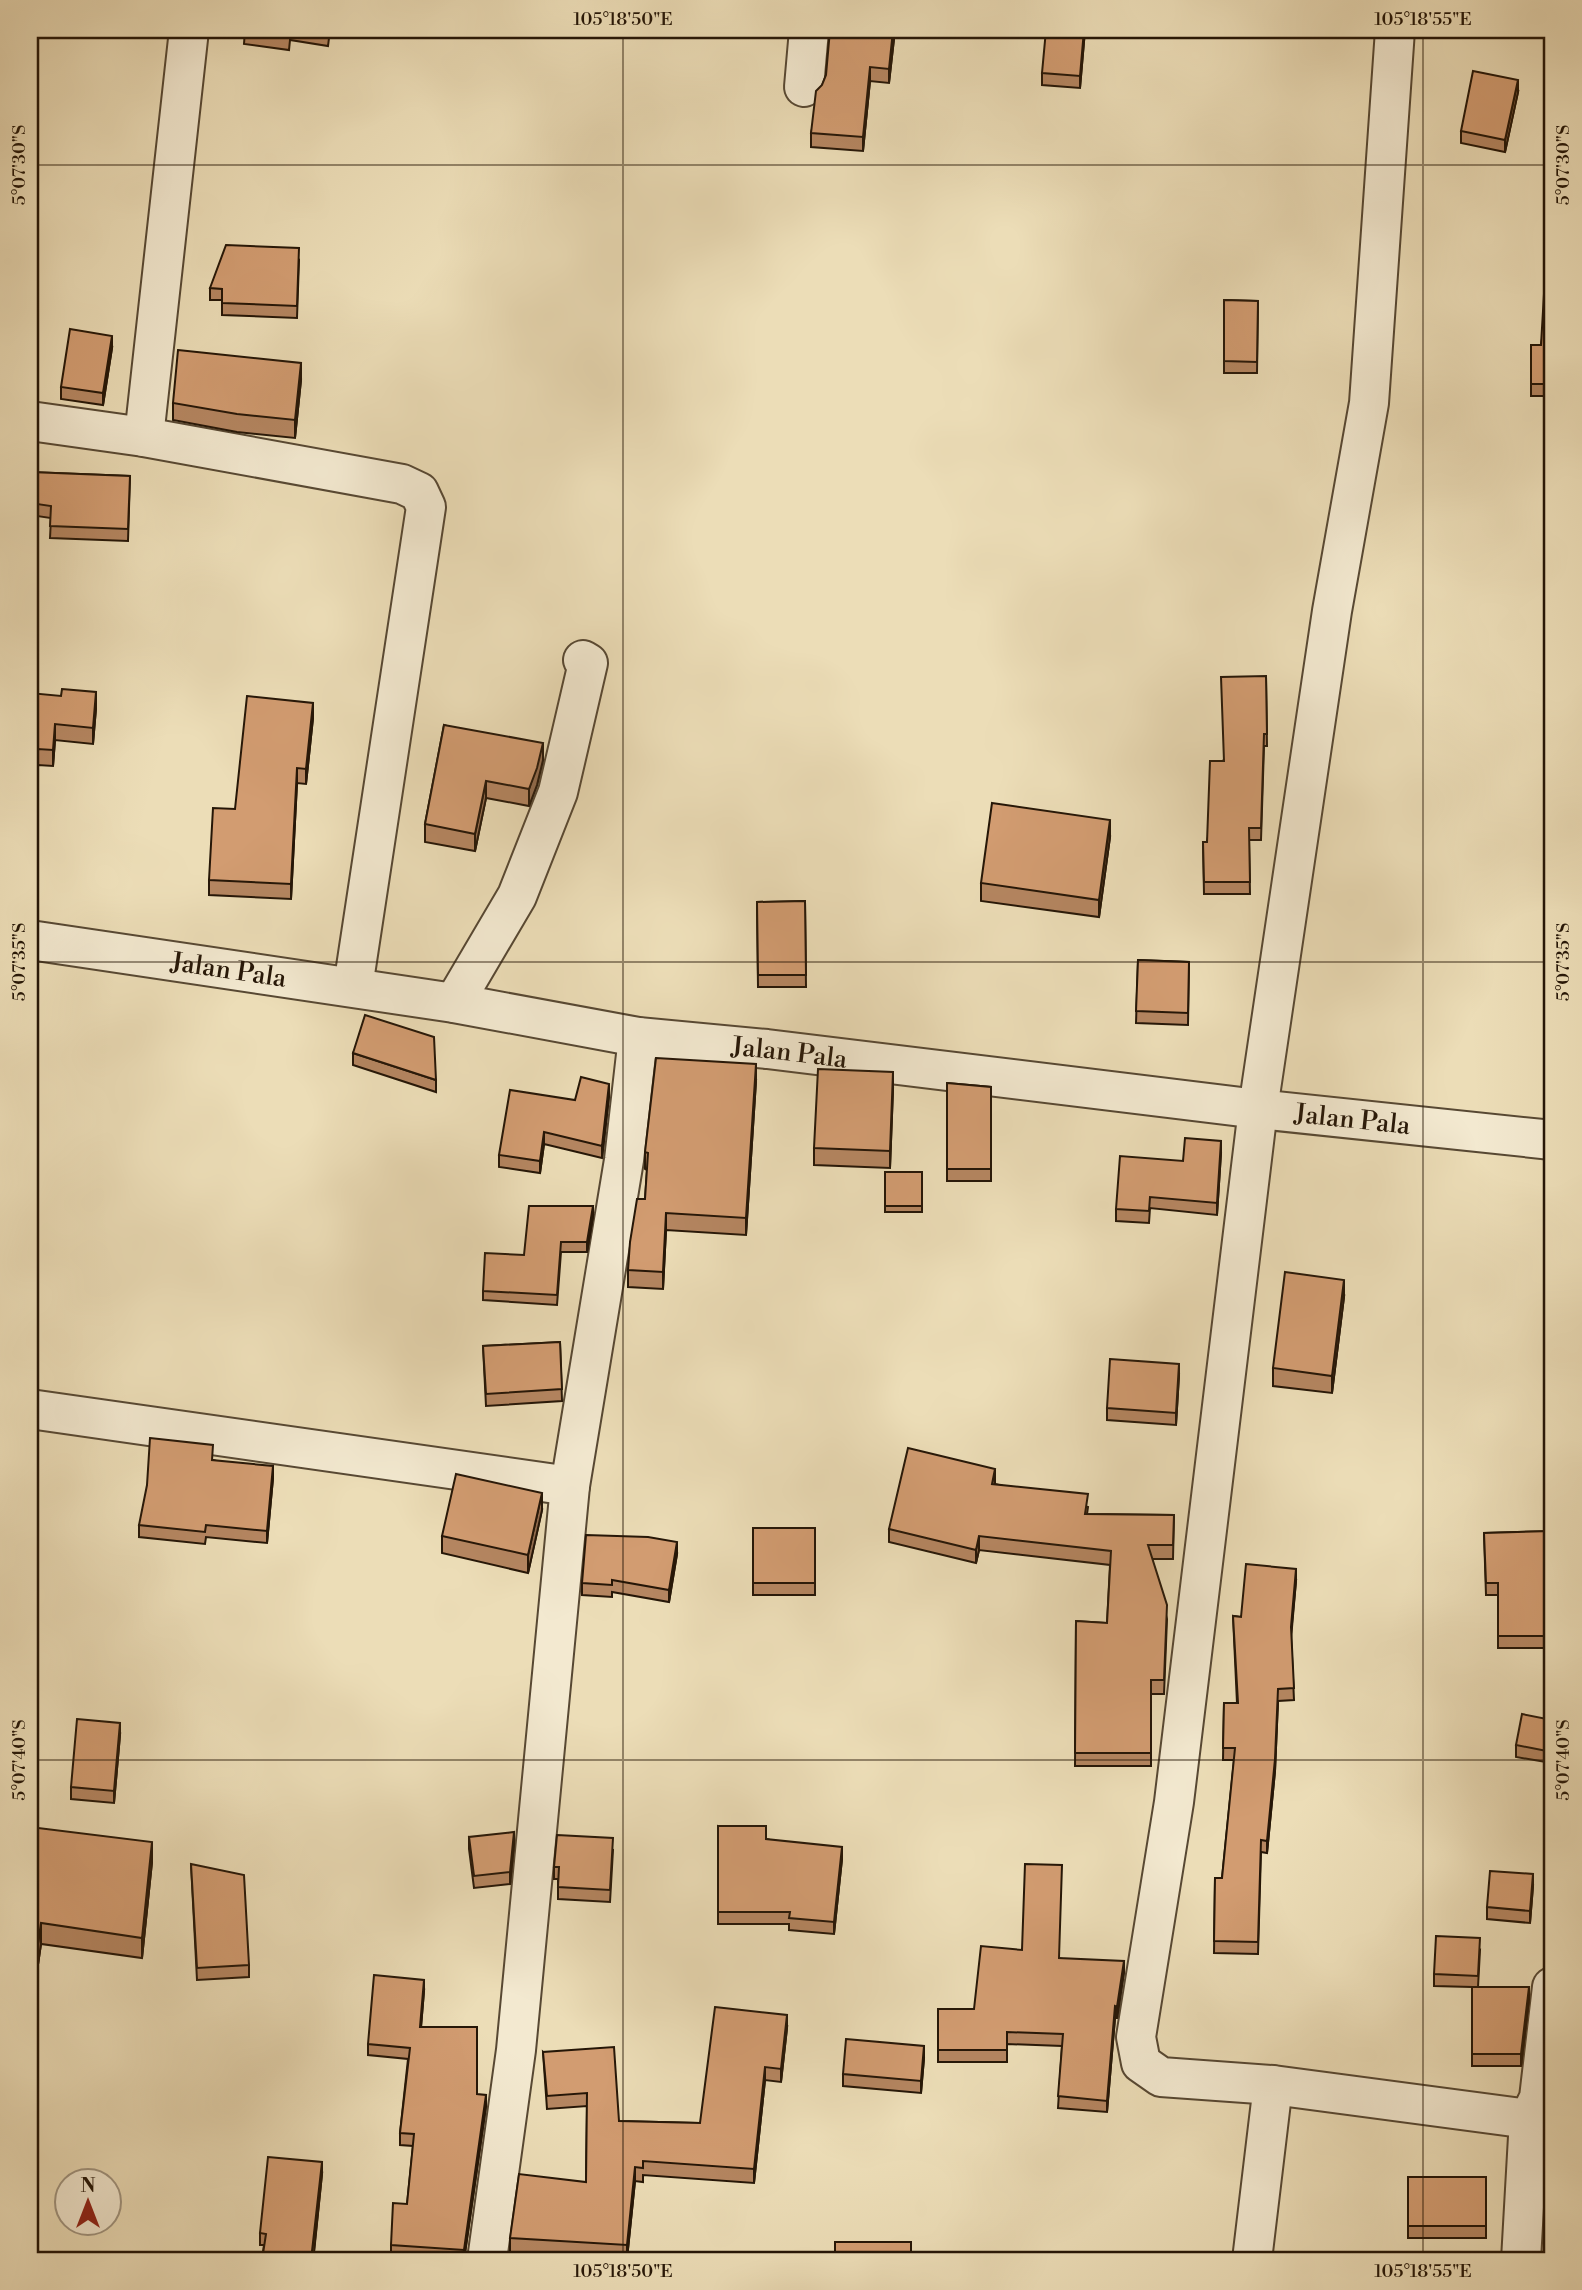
<svg xmlns="http://www.w3.org/2000/svg" width="1582" height="2290" font-family="'Libre Bodoni',serif">
	<style>
		.lines { fill: none; stroke-linecap: round; stroke-linejoin: round }
		.minor-casing { stroke: #574833; stroke-width: 42 }
		.minor { stroke: #f3e9d0; stroke-width: 38 }
		.wall { fill: #b58661; stroke: #251607; stroke-width: 2 }
		.shaded-wall { fill: #936d4f; stroke: #251607; stroke-width: 2 }
		.building { fill: #d29c71; stroke: #251607; stroke-width: 2 }
		.ticks { fill: none; stroke: #251607; stroke-width: 2; stroke-opacity: 0.45 }
		.labels { text-anchor: middle; stroke-width: 5; stroke-linejoin: round; paint-order: stroke }
		.street-label { font-size: 26px; fill: #251607; stroke: #f3e9d0 }
		.neatline { fill: none; stroke: #251607; stroke-width: 2.5 }
		.ticks-label { font-size: 18px; text-anchor: middle; fill: #251607 }
	</style>
	<rect width="100%" height="100%" fill="#ecddb7"/>
	<filter id="stains"><feTurbulence type="fractalNoise" baseFrequency=".00286" numOctaves="4"/><feColorMatrix values="0 0 0 0 .2 0 0 0 0 .09 0 0 0 0 .02 0 0 0 .5 -.17"/></filter>
	<radialGradient id="worn" r=".72"><stop offset=".6" stop-color="#630" stop-opacity="0"/><stop offset="1" stop-color="#630" stop-opacity=".3"/></radialGradient>
	<g class="lines">
		<defs>
			<g id="minor">
				<path d="M1395,30l-26,373 -37,208 -74,498 -84,693 -38,235 5,26 20,14 112,8 256,34"/>
				<path d="M804,87l5,-57"/>
				<path d="M30,421l114,16 258,47 17,8 7,15 -73,480"/>
				<path d="M144,437l45,-407"/>
				<path id="s1" d="M30,940l424,63 184,34 129,12 491,60 294,31"/>
				<path d="M454,1003l63,-107 41,-104 30,-129 -5,-3"/>
				<path d="M30,1409l540,77"/>
				<path d="M487,2260l29,-210 54,-564 54,-326 14,-123"/>
				<path d="M1252,2260l21,-175"/>
				<path d="M1521,2260l8,-141 10,-21 13,-111"/>
			</g>
		</defs>
		<use href="#minor" class="minor-casing"/>
		<use href="#minor" class="minor"/>
	</g>
	<path class="wall" d="M245,30h85l-2,16 -38,-6 -1,10 -45,-6z
		M830,30h65l-6,53 -19,-2 -7,70 -52,-4v-14l11,-48 4,-10z
		M1085,30l-5,58 -38,-3v-12z
		M1476,30h55l-2,8h-53z
		M1518,92l-13,60 -44,-9v-12z
		M299,260l-2,58 -75,-3v-15h-12v-12z
		M1552,278v118h-21v-51h10z
		M1224,300l34,1 -1,72h-33z
		M112,348l-9,57 -42,-6v-12z
		M301,380l-6,58 -58,-6 -64,-12v-17z
		M30,472l100,4 -2,65 -78,-3 1,-20 -21,-3z
		M1266,676l1,70h-3l-3,94h-12l1,54h-46l-1,-52h4l16,-81z
		M30,693l66,15 -3,36 -38,-4 -2,26 -15,-1v9l-8,-2z
		M313,718l-7,66 -9,-1 -6,116 -82,-4v-15z
		M444,725l99,35 -6,25 -8,21 -43,-8 -11,53 -50,-9v-18z
		M1110,837l-11,80 -118,-16v-18z
		M805,901l1,86h-48l-1,-85z
		M1138,960l51,2 -1,63 -52,-2z
		M353,1053l83,27v12l-83,-27z
		M756,1081l-10,154 -80,-5 -3,59 -35,-2v-17l17,-71 2,-29 -2,-1v-17z
		M947,1083l44,4v94h-44z
		M893,1089l-3,79 -76,-3v-17z
		M609,1096l-7,62 -58,-14 -4,29 -41,-6v-12l76,-55z
		M1221,1153l-4,62 -67,-7 -1,15 -33,-2v-12l67,-48z
		M885,1172h37v40h-37z
		M593,1216l-6,36h-26l-4,53 -74,-5v-9l41,-36z
		M1344,1297l-12,96 -59,-7v-18z
		M560,1342l2,59 -76,5 -3,-60z
		M1179,1375l-3,50 -69,-5v-12z
		M213,1460l60,18 -6,65 -61,-6 -1,7 -66,-7v-12z
		M995,1484l93,23 -1,7 87,1 -1,44h-21l15,60 -3,75h-13v72h-76l1,-145 31,2 3,-58 -131,-15 -3,13 -87,-21v-13z
		M542,1510l-14,63 -86,-20v-17z
		M753,1528h62v67h-62z
		M1552,1531v62l-5,1v54h-49v-53h-12l-2,-62z
		M677,1554l-8,48 -57,-10v5l-30,-2v-12z
		M1296,1581l-5,53 3,66 -16,1 -3,70 -8,82 -6,-1 -3,102 -44,-1 1,-75h7l12,-118h-11l1,-57h13l-4,-87 8,1z
		M1552,1720v43l-36,-6v-12z
		M120,1735l-6,68 -43,-4v-12z
		M718,1826l124,33 -8,75 -45,-4v-6h-71z
		M30,1827l122,35 -10,96 -101,-14 -11,75z
		M469,1837l45,7 -4,40 -36,4 -5,-39z
		M613,1850l-3,52 -52,-3v-20h-4v-12z
		M191,1864l58,101v12l-52,3z
		M1533,1886l-3,37 -43,-4v-12z
		M1480,1950l-2,37 51,12 -8,67h-49v-79l-38,-1v-12z
		M1059,1958l65,14 -7,46h-2l-8,94 -49,-4 4,-62 -55,-2v18h-69v-53h36z
		M424,1991l-3,36 65,79 -22,154 -73,-3v-12l16,-41 6,-58 -13,-1v-12l8,-74 -40,-4v-11z
		M787,2028l-6,54 -16,-2 -11,103 -111,-8v7l-8,-1 -8,78 -117,-7v-14l76,-56 1,-76 -40,3 -4,-57 76,69 81,2z
		M924,2058l-3,35 -78,-7v-12z
		M322,2174l-9,86h-51l2,-15h-4v-12z
		M1408,2177h78v61h-78z"/>
	<path class="shaded-wall" d="M893,30h2l-6,53v-14z
		M1084,30h1l-5,58v-12z
		M870,67v14l-7,70v-14z
		M1518,80v12l-13,60v-12z
		M112,336v12l-9,57v-12z
		M301,363v17l-6,58v-18z
		M96,692v16l-3,36v-16z
		M313,703v15l-7,66v-15z
		M55,724v16l-2,26v-16z
		M543,743v17l-6,25 -8,21v-17z
		M297,768v15l-6,116v-15z
		M486,781v17l-11,53v-17z
		M1110,820v17l-11,80v-17z
		M756,1064v17l-10,154v-17z
		M893,1072v17l-3,79v-17z
		M609,1084v12l-7,62v-12z
		M544,1132v12l-4,29v-12z
		M1221,1141v12l-4,62v-12z
		M593,1206v10l-6,36v-10z
		M666,1213v17l-3,59v-17z
		M1344,1280v17l-12,96v-17z
		M1179,1364v11l-3,50v-12z
		M273,1466v12l-6,65v-12z
		M995,1469v14l-3,14v-13z
		M542,1493v17l-14,63v-18z
		M979,1536v14l-3,13v-13z
		M677,1542v12l-8,48v-12z
		M1296,1569v12l-5,58v-12z
		M1278,1701l-3,70 -8,82v-12z
		M120,1723v12l-6,68v-12z
		M514,1832v12l-4,40v-12z
		M152,1842v20l-10,96v-20z
		M842,1847v12l-8,75v-12z
		M1533,1874v12l-3,37v-12z
		M41,1923v21l-11,75v-20z
		M1124,1961v11l-7,46v-11z
		M424,1980v11l-4,48v-12z
		M1529,1987v12l-8,67v-12z
		M1115,2006v12l-8,94v-11z
		M787,2015v13l-6,54v-13z
		M924,2046v12l-3,35v-12z
		M765,2067v13l-11,103v-14z
		M486,2095v11l-22,154v-10z
		M322,2162v12l-8,79 -1,7h-2z
		M635,2167v14l-8,78v-14z"/>
	<path class="building" d="M245,30h45l-1,8 -45,-6z
		M300,30h29l-1,4z
		M830,30h63l-4,39 -19,-2 -7,70 -52,-4 5,-42 6,-6 4,-10z
		M1046,30h38l-4,46 -38,-3z
		M1473,71l45,9 -13,60 -44,-9z
		M226,245l73,3 -2,58 -75,-3v-14l-12,-1z
		M1545,277l7,1v106h-21v-39h10z
		M1224,300l34,1 -1,61 -33,-1z
		M70,329l42,7 -9,57 -42,-6z
		M178,350l123,13 -6,57 -58,-6 -64,-11z
		M30,472l100,4 -2,53 -78,-3 1,-20 -21,-3z
		M1266,676l1,58h-3l-3,94h-12l1,54h-46l-1,-40h4l3,-81h14l-3,-84z
		M62,689l34,3 -3,36 -38,-4 -2,26 -15,-1v8l-8,-1v-63l31,3z
		M247,696l66,7 -7,66 -9,-1 -6,116 -82,-4 4,-72 22,1z
		M444,725l99,18 -6,25 -8,21 -43,-8 -11,53 -50,-10z
		M992,803l118,17 -11,80 -118,-17z
		M805,901l1,74h-48l-1,-73z
		M1138,960l51,2 -1,51 -52,-2z
		M365,1015l69,22 2,43 -83,-27z
		M656,1058l100,6 -10,154 -80,-5 -3,59 -35,-2 2,-28 7,-43h8l3,-46 -3,-1z
		M818,1069l75,3 -3,79 -76,-3z
		M581,1077l28,7 -7,62 -58,-14 -4,29 -41,-6 11,-65 65,10z
		M947,1083l44,4v82h-44z
		M1185,1138l36,3 -4,62 -67,-6 -1,14 -33,-2 4,-53 63,5z
		M885,1172h37v34h-37z
		M529,1206h64l-6,36h-26l-4,53 -74,-4 2,-38 39,2z
		M1285,1272l59,8 -12,96 -59,-8z
		M560,1342l2,47 -76,5 -3,-48z
		M1110,1359l69,5 -3,49 -69,-5z
		M150,1438l63,7 -1,15 61,6 -6,65 -61,-6 -1,7 -66,-7 8,-40z
		M908,1448l87,21 -3,15 96,10 -3,20 89,1 -1,30h-25l19,60 -3,75h-13v73h-76l1,-132 31,2 4,-72 -132,-15 -3,14 -87,-21z
		M456,1474l86,19 -14,62 -86,-19z
		M753,1528h62v55h-62z
		M1552,1531v51h-5v54h-49v-53h-12l-2,-50z
		M586,1535l62,2 29,5 -8,48 -57,-10v5l-30,-2z
		M1246,1564l50,5 -5,58 3,61 -16,1 -3,70 -8,82 -6,-1 -3,102 -44,-1 1,-63h7l13,-130h-12l1,-45h14l-5,-87 8,1z
		M1522,1714l30,6v32l-36,-7z
		M77,1719l43,4 -6,68 -43,-4z
		M718,1826h48v13l76,8 -8,75 -45,-4 1,-6h-72z
		M30,1827l122,15 -10,96 -101,-15 -11,76z
		M514,1832l-4,40 -36,4 -5,-39z
		M557,1835l56,3 -3,52 -52,-3 1,-20h-5z
		M191,1864l53,11 5,90 -52,3z
		M1025,1864l37,1 -3,93 65,3 -7,46 -2,-1 -8,95 -49,-5 5,-62 -56,-2v18h-69v-41h36l7,-63 41,4z
		M1490,1871l43,3 -3,37 -43,-4z
		M1436,1936l44,2 -2,38 -44,-2z
		M374,1975l50,5 -4,47h57v67l9,1 -22,155 -73,-5 2,-42 14,1 7,-70 -14,-1 10,-85 -42,-4z
		M1472,1987h57l-8,67h-49z
		M715,2007l72,8 -6,54 -16,-2 -11,102 -111,-8v7l-8,-1 -8,78 -117,-7 9,-64 67,8 1,-89 -40,3 -4,-44 71,-5 5,74 81,2z
		M846,2039l78,7 -3,35 -78,-7z
		M268,2157l54,5 -11,98h-49l4,-26 -6,-1z
		M1408,2177h78v49h-78z
		M835,2242h76v18h-76z"/>
	<path class="ticks" d="M623,30v2230M1423,30v2230M30,165h1522M30,962h1522M30,1760h1522"/>
	<g class="labels">
		<g class="street-label">
			<text dy="9" stroke="none"><textPath href="#s1" startOffset="201">Jalan Pala</textPath></text>
			<text dy="9" stroke="none"><textPath href="#s1" startOffset="768">Jalan Pala</textPath></text>
			<text dy="9" stroke="none"><textPath href="#s1" startOffset="1335">Jalan Pala</textPath></text>
		</g>
	</g>
	<rect width="1582" height="2290" fill="none" stroke="#ecddb7" stroke-width="77"/>
	<g transform="translate(88 2202)"><circle r="33" fill="#f3e9d0" stroke="#a19580" stroke-width="2"/>
	<path d="M0-5L12 26L0 18L-12 26Z" fill="#8f2418"/>
	<text y="-10" font-size="19" font-weight="bold" text-anchor="middle" fill="#251607">N</text>
	</g>
	<rect x="38" y="38" width="1506" height="2214" class="neatline"/>
	<g class="ticks-label">
		<text x="623" y="25">105°18'50"E</text>
		<text x="1423" y="25">105°18'55"E</text>
		<text transform="translate(19 165) rotate(-90)" y="6">5°07'30"S</text>
		<text transform="translate(1563 165) rotate(-90)" y="6">5°07'30"S</text>
		<text transform="translate(19 962) rotate(-90)" y="6">5°07'35"S</text>
		<text transform="translate(1563 962) rotate(-90)" y="6">5°07'35"S</text>
		<text transform="translate(19 1760) rotate(-90)" y="6">5°07'40"S</text>
		<text transform="translate(1563 1760) rotate(-90)" y="6">5°07'40"S</text>
		<text x="623" y="2277">105°18'50"E</text>
		<text x="1423" y="2277">105°18'55"E</text>
	</g>
	<rect width="100%" height="100%" filter="url(#stains)"/>
	<rect width="100%" height="100%" fill="url(#worn)"/>
</svg>
